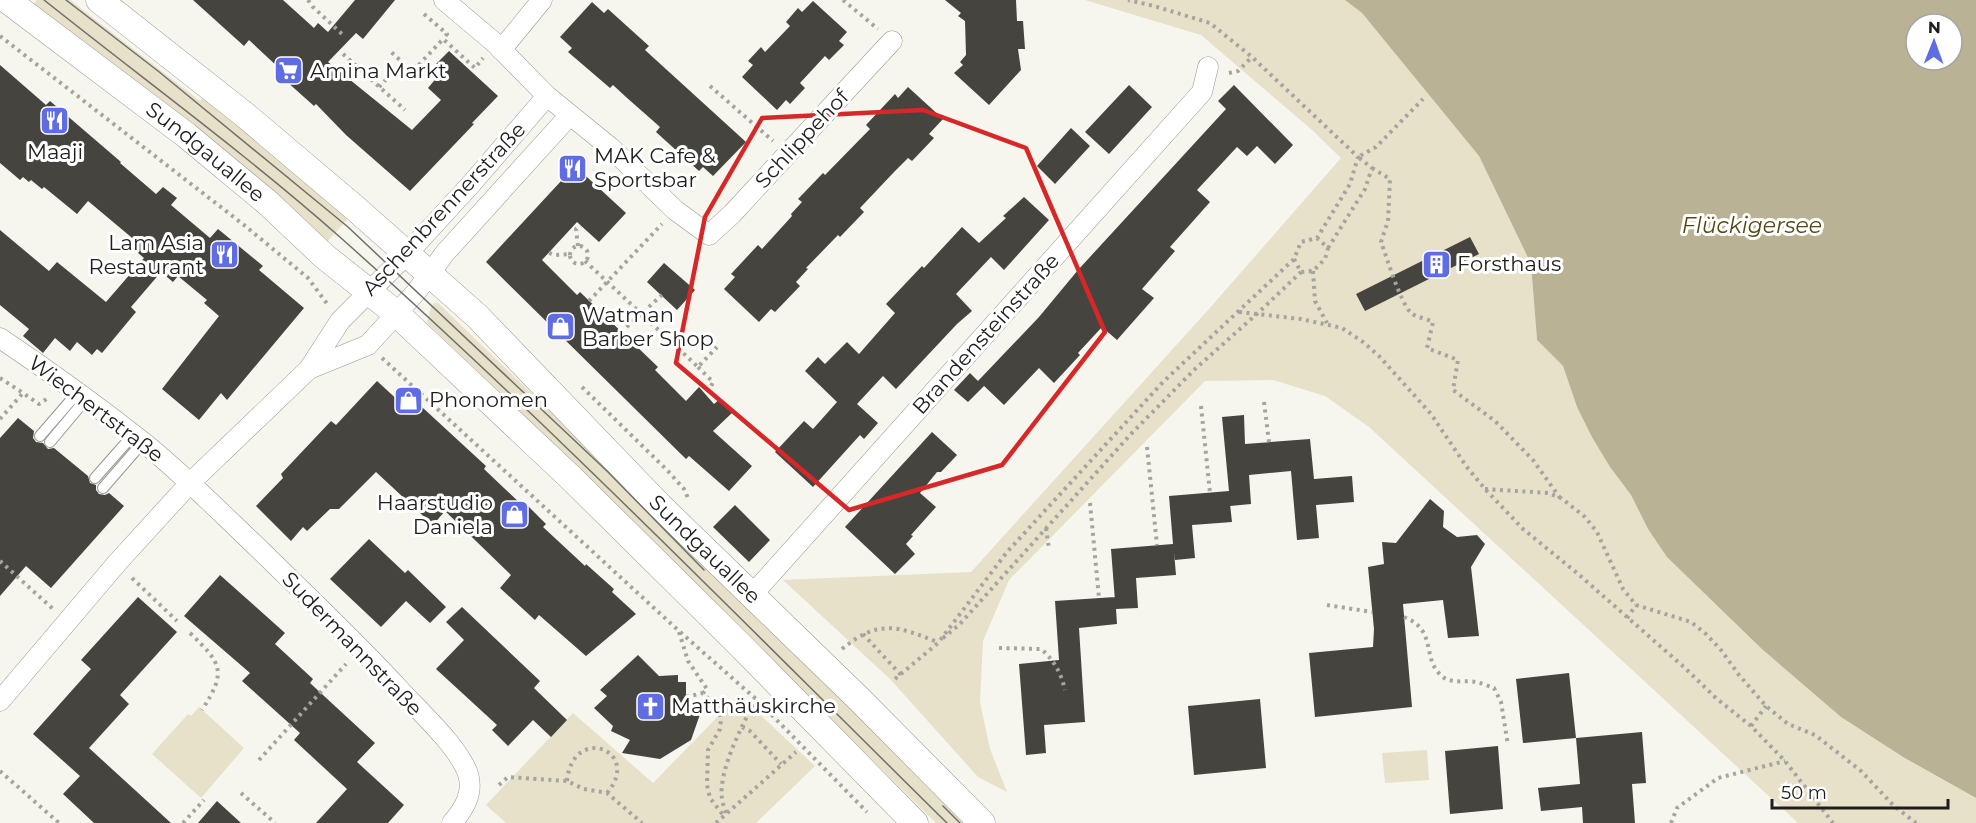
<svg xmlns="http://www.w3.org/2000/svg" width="1976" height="823" font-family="Montserrat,sans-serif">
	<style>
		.green { fill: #e7e1c9 }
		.water { fill: #b9b295; fill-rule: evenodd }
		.building { fill: #45443f }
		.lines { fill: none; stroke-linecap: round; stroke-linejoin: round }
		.service-casing { stroke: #989791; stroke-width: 12 }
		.minor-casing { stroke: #989791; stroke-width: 21 }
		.tertiary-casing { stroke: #989791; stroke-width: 27 }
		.path { stroke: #a5a49f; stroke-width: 4; stroke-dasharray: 3 4.5; stroke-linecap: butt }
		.service { stroke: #fff; stroke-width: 10 }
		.minor { stroke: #fff; stroke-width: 20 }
		.tertiary { stroke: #fff; stroke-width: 26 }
		.tram { stroke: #706f6b; stroke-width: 1.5 }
		.marked { fill: none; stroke: #d62828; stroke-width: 4.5; stroke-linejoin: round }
		.labels { text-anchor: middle; stroke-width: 6; stroke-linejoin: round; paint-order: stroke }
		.poi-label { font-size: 21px; fill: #1f1e1c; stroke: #fff; text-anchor: start }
		.street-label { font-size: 21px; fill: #1f1e1c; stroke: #fff }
		.water-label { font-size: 22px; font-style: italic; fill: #544815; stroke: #fff }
	</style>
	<rect width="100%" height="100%" fill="#f6f5ee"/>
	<path class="green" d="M37,0h33l130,101 8,-8 143,122 -24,27 -295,-236z
		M1085,0h260l17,13 117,143 52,108 6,76 26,26 14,41 33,60 21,28 17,34 115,121 78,67 62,40 73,41v25h-178l-429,-396 -44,-31 -52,-16 -68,1 -196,199 -26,61 -3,61 10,47 17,43 -29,-15 -87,-97 -108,-100 188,-8 238,-263 132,-151 -29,-28 -111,-95z
		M434,303h4l174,168 355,352h-31l-342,-340 -167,-160 4,-16z
		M739,695l76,71 -59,57h-250l-20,-18 87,-92 80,70z
		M199,707l45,41 -43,50 -49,-44 36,-40 3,2z
		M1427,750l2,30 -44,3 -3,-30z"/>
	<path class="water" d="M1345,0h631v798l-73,-41 -62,-40 -78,-67 -96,-93 -19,-28 -17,-34 -21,-28 -18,-30 -15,-30 -14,-41 -26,-26 -6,-76 -52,-108 -117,-143zM1916,24h36v36h-36z"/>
	<path class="building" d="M193,0h90l31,28 4,-5 10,9 27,-32h40l-32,39 -7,-6 -28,29 84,68 29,-30 -13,-12 15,-18 -7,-6 13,-13 49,45 -26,27 2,1 -64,67 -64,-56 -30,-31 -2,2 -38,-34 3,-4 -30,-28 -5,6z
		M945,0h71l1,21h6l2,28h-7l3,21 -32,35 -35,-32 9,-8 -3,-3 6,-7 -1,-34 -7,-5 3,-3z
		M813,1l34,31 -8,9 5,4 -15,15 -4,-4 -25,27 5,5 -15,16 -4,-4 -9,10 -35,-33 11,-12 -5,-4 13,-14 4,5 25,-26 -4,-4 12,-14 4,4z
		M592,2l12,11 4,-4 41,37 -4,4 101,92 -33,34 -10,-9 -4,4 -43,-39 4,-5 -34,-30 -13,-12 -3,3 -42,-36 4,-4 -12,-11z
		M0,65l46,40 4,-4 71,61 -1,1 36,31 7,-7 14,11 -6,7 39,33 8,-9 45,37 -4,4 45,38 -77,92 -6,-7 -22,27 -37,-31 57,-73 -15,-13 3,-3 -29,-24 -5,6 -12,-10 -30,35 5,5 -34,41 -5,-4 -5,6 -15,-13 -7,9 -15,-13 -12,15 -20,-17 6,-7 -29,-24v-75l49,41 8,-9 49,40 38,-44 -19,-16 6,-5 -43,-36 -11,13 -33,-27 -2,2 -11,-9 -2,2 -6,-5 -3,3 -20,-17z
		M1129,85l23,22 -43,47 -24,-22z
		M1234,85l59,60 -18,19 -18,-18 -10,10 -10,-9 -40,43 13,12 -40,45 5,4 -33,38 12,9 -37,42 -15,-13 -24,26 2,2 -26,28 -15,-15 -35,37 -22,-21 2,2 -16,16 -14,-12 16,-17 8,8 61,-64 39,-47 148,-161 -8,-8z
		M908,87l35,32 -14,15 5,4 -22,23 -4,-3 -13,13 -35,37 4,4 -24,25 -2,-2 -32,33 2,1 -12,13 4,4 -25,26 -4,-3 -12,13 -35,-33 11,-12 -4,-3 27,-29 4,4 30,-33 -1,-2 11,-12 -4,-3 25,-26 2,2 45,-46 -4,-4 29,-31 3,4z
		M1071,128l19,18 -35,38 -18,-18z
		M575,166l51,47 -27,29 -22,-20 -35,38 35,35 3,-3 78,75 -3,3 31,31 13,-14 15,17 6,-5 13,13 -20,19 39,35 -23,25 -40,-35 -3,3 -200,-197z
		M1024,197l25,23 -45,50 -13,-13 -35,37 16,17 -15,13 -61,65 -13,-13 -26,28 21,19 -14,16 -4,-4 -47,52 -38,-35 29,-31 9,8 24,-27 -32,-31 13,-14 7,7 22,-22 12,12 36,-41 -9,-9 36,-38 2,2 38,-41 17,16 27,-25 -3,-2z
		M1470,237l9,17 -114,57 -9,-17z
		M664,263l31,27 -18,20 -30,-28z
		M377,381l25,23 8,-8 76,70 -2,3 38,36 2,-3 22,22 -3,3 42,39 1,-2 28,25 -2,3 24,22 -50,42 -47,-41 -4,5 -35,-32 11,-13 -66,-64 -12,14 -57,-53 -37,37h-9l-23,22 -4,-4 -12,14 -35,-35 27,-28 -2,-4 50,-53 5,4z
		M1244,415l1,29 65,-5 4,40 38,-3 2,26 -38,3 3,33 -22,2 -6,-69 -42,4 2,29 -21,2v-2l2,18 -40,3 3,33 -20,2 -1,-8 2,23 -40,3 2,30 -22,1 1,15 -38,4 6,94 -41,3 2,28 -20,2 -7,-91 40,-4 -4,-59 60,-4v4l-4,-52 62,-5 -4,-48 60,-5 -7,-74z
		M18,418l16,13 -1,7 3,4 7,1 5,6 6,-1 34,28 2,7 6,2v5l3,4 6,1 4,-2 15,13 -73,82 -25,-22 -26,30v-158z
		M932,432l25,23 -16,17h-4l-17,21 16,14 -25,28 2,1 -7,8 9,10 -20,20 -50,-47z
		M1430,499l14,12 -1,16 14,10 20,-2 8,9 -14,23 8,69 -31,2 -5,-38 -40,4 9,103 -97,10 -6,-64 64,-6 1,-18 -6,-62 16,-3 -2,-22 14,1z
		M735,505l35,35 -21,22 -36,-35z
		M369,539l36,34 3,-3 38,37 -16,16 -24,-22 -25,26 -51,-48z
		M220,575l65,58 -10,11 38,35 -3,4 65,60 -18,19 47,43 -16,18h-72l31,-34 -53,-49 6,-7 -58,-52 8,-8 -66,-57z
		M138,597l39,35 -57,63 9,9 -40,44 82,75h-77l-31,-29 17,-18 -47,-42 58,-65 -10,-9z
		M462,607l78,74 -6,7 33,32 -16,17 -18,-17 -25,26 -16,-16 5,-5 -61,-56 28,-29 -18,-18z
		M638,655l21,21 19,-1v7h8v20l18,1 -13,37 -31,19 -38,-6 8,-13 -19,-9 2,-5 -19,-18 13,-12 -7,-6z
		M1569,673l7,65 -53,5 -7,-64z
		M1260,699l6,69 -72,7 -6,-69z
		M1642,732l4,51 -14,1 3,39h-52l-1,-16 -41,4 -3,-23 42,-4 -4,-46z
		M1498,746l5,63 -53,5 -5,-63z
		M217,801l24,22h-43z"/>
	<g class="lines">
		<defs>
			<path id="service" d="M40,436l38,-44
				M50,442l36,-43
				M95,478l38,-43
				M103,488l40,-46"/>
			<path id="minor" d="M444,0l51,43 52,53 64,52 64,62 34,25 23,-21 160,-173
				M501,50l41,-50
				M0,338c49,33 96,67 143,104 40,32 76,69 113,104 49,48 98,94 144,144 20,22 59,57 68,84 6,19 -4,35 -16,49
				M309,369l59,-24 48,-53 29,-39 125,-138
				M752,595l450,-503 6,-25
				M0,701l117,-138 73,-80 119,-114 31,-48 67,-67 65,-71 75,-87"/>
			<g id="tertiary">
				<path id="s1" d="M7,0l179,135 82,68 56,53 73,58 172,162 171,169 175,178"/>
				<path id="s2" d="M99,0l146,115 110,93 122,108 183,190 198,192 124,125"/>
			</g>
		</defs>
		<use href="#service" class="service-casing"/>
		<use href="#minor" class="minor-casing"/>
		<use href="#tertiary" class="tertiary-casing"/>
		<path class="path" d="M308,0l5,7 29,27
			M843,0l35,29
			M424,14l23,20 -4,5
			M0,36l244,189 64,53 20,27
			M343,54l62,56
			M402,62l11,9 30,-32 32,29 8,-10
			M1229,73l9,-2 14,-14
			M710,86l63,55
			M379,87l23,-25 -12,-11
			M1372,168l18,11 -2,42 -7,21c6,16 19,60 30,71 5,4 16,6 22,9l-6,26 31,12 -5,30 42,31 38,39 27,38
			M578,246l-2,-17 5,-3
			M570 255a9 9 0 1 1 18 0a9 9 0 1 1-18 0Z
			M1328,248l37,-59 7,-21 -14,-11 18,-10 47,-48
			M549,253l6,2 15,-1
			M1294,259l7,13 12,-1 12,-12 3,-11 -11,-10
			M585,261l113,106 19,-20
			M1313,271l2,30 12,22
			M589,301l73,-77
			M1239,312l62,7 41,9 21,14 16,14 52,58 35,52 19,23 38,40 54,44 108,95 32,31 34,27 34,35 48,62
			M621,332l41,-37
			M382,358l297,273 77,68
			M698,367l15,15 -6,13
			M0,378l23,15
			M582,387l85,83 17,19 4,9
			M1264,402l5,40
			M1201,406l9,87
			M0,419l23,-26 16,11 9,-6
			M1147,447l10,98
			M1485,489l63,4 13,5 24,19 12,15 26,57 13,16 55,17 15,12 15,16 18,25 27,31 22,18 27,11 46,36 33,35 22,17
			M1090,503l9,95
			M1046,528l3,21
			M0,561l53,48
			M132,578l45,43
			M1327,605l45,7
			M1404,617c35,14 16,42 39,60 9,7 23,3 33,5 6,1 12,4 18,6l7,14 7,43
			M1627,618l9,-13
			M679,632l9,29 19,28 -4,4
			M190,633c32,31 37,38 12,77
			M863,634l38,41
			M943,638l16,-13 172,-191 64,-65 63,-56 43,-41
			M999,648l42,1c13,11 20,24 24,41
			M842,649c36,-30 56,-23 95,-7
			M895,679l43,-36 69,-91 156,-170 131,-123 7,-17 16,-4 33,-54 8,-27 -106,-100 -42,-34 -56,-17 -26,-6
			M686,697l17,-4 16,16 2,11 -1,9 -12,21 -1,35 3,13 13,17
			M761,704l106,108
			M1751,726l15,-20
			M742,727l8,4 31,33
			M259,760l87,-96
			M0,771l59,52
			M567,781c6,-58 76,-30 40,12
			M499,785l9,-8 59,4 17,8 23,4 35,30
			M241,793l34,30
			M726,813c-1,-5 -4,-10 -4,-14 -4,-29 21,-75 34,-100
			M183,823l21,-23
			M716,823l80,-71
			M1671,823l6,-15 41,-30 67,-17"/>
		<use href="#service" class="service"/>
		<use href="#minor" class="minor"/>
		<use href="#tertiary" class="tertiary"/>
		<path class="tram" d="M44,0c99,79 202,154 297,238 210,187 406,388 606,585
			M66,0l92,71 190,156 260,245 96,98
			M943,806l17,17"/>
	</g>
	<path class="marked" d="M923,110l103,38 79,184 -103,133 -153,45 -173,-147 29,-146 57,-99z"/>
	<defs>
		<symbol id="supermarket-square" viewBox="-11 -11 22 22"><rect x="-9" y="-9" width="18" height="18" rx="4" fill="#606ce4" stroke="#fff"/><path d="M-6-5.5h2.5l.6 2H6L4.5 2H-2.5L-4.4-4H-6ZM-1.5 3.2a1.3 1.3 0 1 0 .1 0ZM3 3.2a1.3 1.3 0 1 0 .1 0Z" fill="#fff"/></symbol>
		<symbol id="restaurant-square" viewBox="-11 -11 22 22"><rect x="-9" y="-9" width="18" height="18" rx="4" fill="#606ce4" stroke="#fff"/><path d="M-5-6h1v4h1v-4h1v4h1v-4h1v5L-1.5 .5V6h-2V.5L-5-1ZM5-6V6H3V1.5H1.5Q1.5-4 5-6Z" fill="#fff"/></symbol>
		<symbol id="building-square" viewBox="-11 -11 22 22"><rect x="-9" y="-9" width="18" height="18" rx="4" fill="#606ce4" stroke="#fff"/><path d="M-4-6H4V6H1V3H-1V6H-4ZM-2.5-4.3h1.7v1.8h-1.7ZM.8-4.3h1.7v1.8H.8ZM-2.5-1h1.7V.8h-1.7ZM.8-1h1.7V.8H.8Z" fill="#fff"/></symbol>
		<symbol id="shop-square" viewBox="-11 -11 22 22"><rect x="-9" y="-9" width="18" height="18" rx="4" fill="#606ce4" stroke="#fff"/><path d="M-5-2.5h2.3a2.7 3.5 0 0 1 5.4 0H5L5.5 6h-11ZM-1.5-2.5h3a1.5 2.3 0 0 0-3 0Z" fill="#fff"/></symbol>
		<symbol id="church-square" viewBox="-11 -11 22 22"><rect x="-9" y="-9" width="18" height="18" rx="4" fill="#606ce4" stroke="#fff"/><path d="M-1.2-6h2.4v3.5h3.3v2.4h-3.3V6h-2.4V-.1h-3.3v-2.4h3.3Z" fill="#fff"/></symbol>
	</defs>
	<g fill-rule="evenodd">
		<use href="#supermarket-square" x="272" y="54" width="33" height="33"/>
		<use href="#restaurant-square" x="38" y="104" width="33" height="33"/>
		<use href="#restaurant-square" x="556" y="152" width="33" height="33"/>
		<use href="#restaurant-square" x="208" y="238" width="33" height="33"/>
		<use href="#building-square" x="1420" y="248" width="33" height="33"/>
		<use href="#shop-square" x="544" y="310" width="33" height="33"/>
		<use href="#shop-square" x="392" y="384" width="33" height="33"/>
		<use href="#shop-square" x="498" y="498" width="33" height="33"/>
		<use href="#church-square" x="634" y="690" width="33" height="33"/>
	</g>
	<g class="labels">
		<g class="poi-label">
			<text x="310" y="78">Amina Markt</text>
			<text x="55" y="159" text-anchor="middle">Maaji</text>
			<text x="594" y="163">MAK Cafe &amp;<tspan x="594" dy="24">Sportsbar</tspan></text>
			<text x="204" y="250" text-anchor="end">Lam Asia<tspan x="204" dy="24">Restaurant</tspan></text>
			<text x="1457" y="271">Forsthaus</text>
			<text x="582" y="322">Watman<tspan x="582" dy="24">Barber Shop</tspan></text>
			<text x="429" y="407">Phonomen</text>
			<text x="493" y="510" text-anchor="end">Haarstudio<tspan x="493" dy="24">Daniela</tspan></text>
			<text x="671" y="713">Matthäuskirche</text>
		</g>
		<g class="street-label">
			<text transform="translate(802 139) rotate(-47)" y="7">Schlippehof</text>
			<text dy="7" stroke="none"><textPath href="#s1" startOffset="250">Sundgauallee</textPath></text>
			<text transform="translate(444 209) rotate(-47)" y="7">Aschenbrennerstraße</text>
			<text transform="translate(986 334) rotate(-48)" y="7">Brandensteinstraße</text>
			<text transform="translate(96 409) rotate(37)" y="7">Wiechertstraße</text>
			<text dy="7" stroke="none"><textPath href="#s2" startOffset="819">Sundgauallee</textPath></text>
			<text transform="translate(352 644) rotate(46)" y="7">Sudermannstraße</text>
		</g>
		<g class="water-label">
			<text x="1752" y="233">Flückigersee</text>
		</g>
	</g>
	<g transform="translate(1934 42) rotate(1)"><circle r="28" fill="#ffffff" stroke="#a5a5a4" stroke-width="1.5"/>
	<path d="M0-4.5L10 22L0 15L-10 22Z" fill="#606ce4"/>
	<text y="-9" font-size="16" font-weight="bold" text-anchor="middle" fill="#1f1e1c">N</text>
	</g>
	<path d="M1772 799v9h176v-9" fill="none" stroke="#1f1e1c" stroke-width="3"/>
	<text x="1781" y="799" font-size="18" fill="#1f1e1c" stroke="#ffffff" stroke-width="4.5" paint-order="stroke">50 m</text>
</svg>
